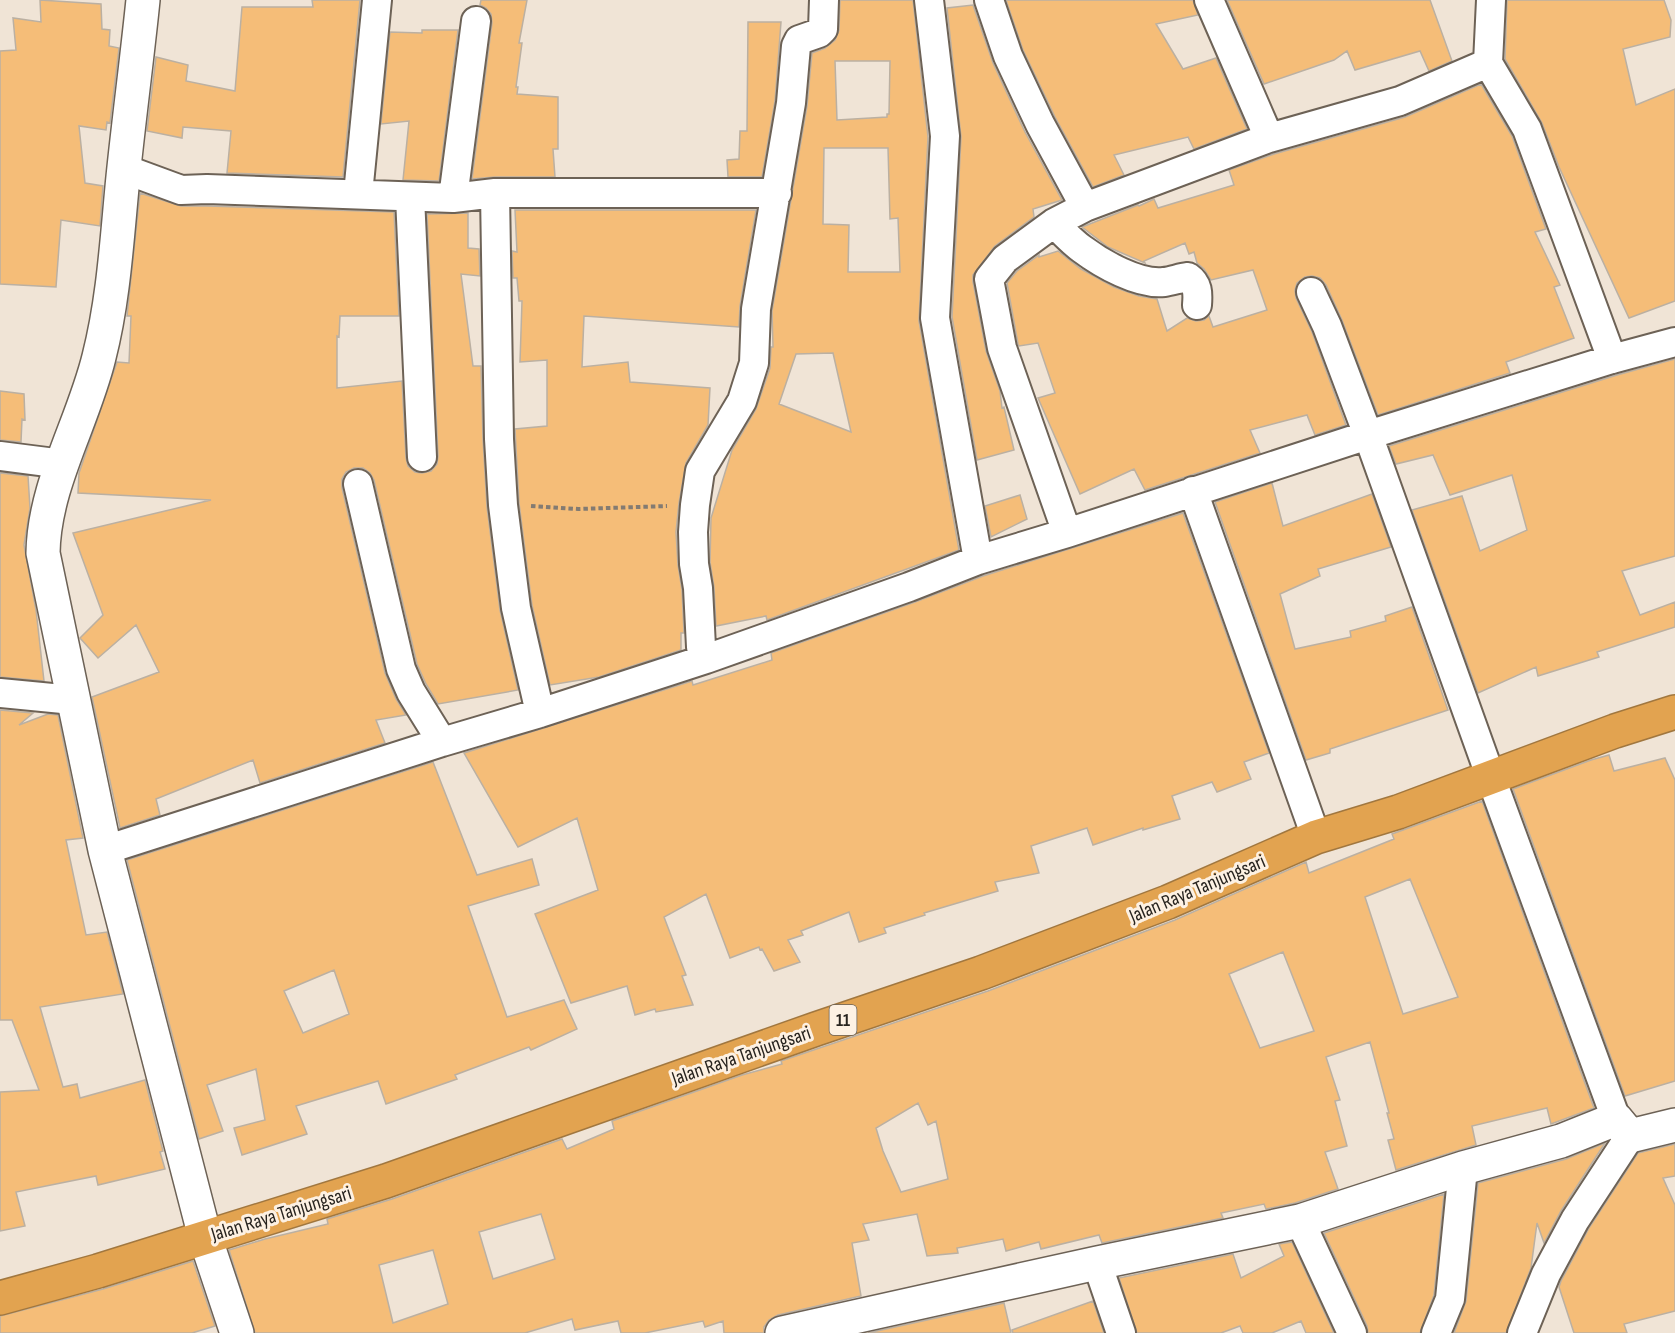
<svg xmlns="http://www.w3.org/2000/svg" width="1675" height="1333" font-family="'Sofia Sans Condensed',sans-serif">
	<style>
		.building { fill: #f5bd78; stroke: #bbb0a2; stroke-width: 1.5; fill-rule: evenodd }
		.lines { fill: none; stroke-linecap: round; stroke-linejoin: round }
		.street-casing { stroke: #6d6256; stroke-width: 32 }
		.secondary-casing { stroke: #6d6256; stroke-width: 36 }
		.highway-casing { stroke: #a1773f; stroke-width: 36 }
		.path { stroke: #837b72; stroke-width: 4; stroke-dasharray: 4.5 3; stroke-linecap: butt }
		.street { stroke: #fff; stroke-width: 28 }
		.secondary { stroke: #fff; stroke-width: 33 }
		.highway { stroke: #e2a350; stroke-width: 33 }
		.labels { text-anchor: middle; stroke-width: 6; stroke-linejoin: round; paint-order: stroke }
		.shield { fill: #fdf1e3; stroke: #68625a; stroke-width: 1.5 }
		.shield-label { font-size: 18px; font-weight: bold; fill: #28241f }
		.street-label { font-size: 20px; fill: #28241f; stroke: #fdf1e3 }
	</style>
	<rect width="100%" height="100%" fill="#f0e4d6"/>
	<path class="building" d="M40,0l61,4 1,25 8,1 -1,16 10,2 -9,75 -3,-1 -1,8 -27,-4 6,57 18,3 -3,40 -39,-6 -5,67 -56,-3v-233l16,-1 -3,-32 28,4z
		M312,0h48l-17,177 -116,-4 4,-42 -48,-4 -1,11 -35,-7 9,-74 32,8 -2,16 49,10 7,-84h71z
		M481,0h46l-8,43h3l-6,44h2l-1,7 41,3v52h-5l2,28h-60l-23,2 20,-156 -1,-9 -5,-6 -6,-3z
		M840,0h73l15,137 -9,184 40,229 -192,70 -1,-4 -50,10 -2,-39 -4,-25 1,-44 21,-68 24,-41 14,-41 1,-21h2l-1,-36 35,-205 5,-53 13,-5 10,-8 4,-10zM835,61h55l-1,53h-2v3l-50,3zM824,148h64l2,71 8,-1 2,54h-52l1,-47 -26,-1zM833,353l18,79 -72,-28 17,-50z
		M1006,0h187l5,15 -42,9 27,45 33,-11 31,71 -53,20 -6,-12 -74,18 10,20 -31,12 -38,-70 -32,-67z
		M1227,0h203l22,61 -23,10 -9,-20 -65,19 -8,-19 -13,9 -70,24z
		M1507,0h157l7,20 -1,17 -47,12 13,56 39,-16v212l-46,17 -70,-151 -17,-44 -37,-64z
		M973,5l20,58 32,69 37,68 -29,9 1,8 -39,29 -22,29v7l13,69 14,40 2,17 2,-1 10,43 -37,10 -25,-143 9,-180 -14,-129z
		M748,22h33l-6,79 -13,76h-34l-1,-17 12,-1 1,-28h7z
		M422,30h36l-19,151 -36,-1 6,-59 -28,3 9,-92 32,1z
		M1481,84l31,52 34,93 -11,3 25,53 -6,2 20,51 -68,24 4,11 -132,42 -36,-95 -16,-35 -6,-7 -8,-2 -7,1 -8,6 -2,7 1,8 16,34 34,93 -31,10 -8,-20 -57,15 10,23 -115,37 -11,-21 -54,25 -42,-96 17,-5 -17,-50 -19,3 -1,-2 -11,-61 10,-12 22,-16v2l19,-6 23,18 33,18 25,9 18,3 10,32 20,-13 9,3 8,-1 5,-4 4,11 54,-17 -14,-40 -42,10 -7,-11 -7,-6 -3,-11 -5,2 -4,-11 -41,18 1,2 -37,-16 -26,-20 56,-22 1,1 15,-7 4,9 76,-23 -5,-15 45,-16 131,-37z
		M140,193l41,13h26l187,6 5,104h-59l-1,21 -2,-1v52l65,-7 4,77 2,8 7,6 7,1 9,-2 6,-7 1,-8 -11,-242 41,-1v35l11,1 1,27 -19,-2 12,92h8l2,73 4,68 13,103 18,80 -80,14 -12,-20 -9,-20 -43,-184 -4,-7 -7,-5h-9l-8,4 -4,7v9l43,185 11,26 10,16 -30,5 9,23 -125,40 -7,-23 -97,39 4,16 -40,13 -28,-131 67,-25 -23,-47 -38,33 -18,-20 23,-23 -30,-82 138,-33 -133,-7 1,-20 38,-111 12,1 2,-47h-4z
		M515,210h241l-16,96 -1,21 -155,-11 -2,51 46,-5 2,20 80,6 -2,37 -22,38 -7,40 -3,29 2,33 4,25 2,43h-3v17l-82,27 -49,8 -18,-80 -13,-102 -4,-74 32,-3v-66l-27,2 2,-61h-3l-2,-23h-4l-1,-27 5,1z
		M1675,359v197l-53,15 18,44 35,-13v25l-78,25 2,5 -61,19 -2,-9 -58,26 -66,-183 50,-14 18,55 47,-21 -15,-55 -62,20 -17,-40 -37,9 -7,-18 228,-71z
		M0,391l24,3 1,26 -3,-1 -1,23 -21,-2z
		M0,473l28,3 2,32 -6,37 12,65 8,71 -44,-4z
		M1272,483l11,43 89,-32 19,53 -73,22 2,7 -40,18 15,55 56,-12 -1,-6 36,-10 -1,-5 27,-9 36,103 -118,39v4l-24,7 -91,-258z
		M1020,495l7,24 -36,18 -6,-31z
		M1183,513l86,240 -25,9 7,17 -34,13 -5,-10 -40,14 8,23 -37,11v-2l-50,17 -6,-17 -56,18 8,27 -44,9 3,9 -74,22 1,2 -41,13 2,5 -27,9 -10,-30 -48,19 2,4 -15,5 12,22 -26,9 -12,-22 -2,1 -1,-3 -29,11 -24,-64 -42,23 22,58 -4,1 11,29 -37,7 -1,-3 -20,6 -8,-29 -56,17 -36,-89 63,-24 -21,-72 -59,29 -54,-94 228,-72 1,4 79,-25 -1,-7 144,-51 68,-26z
		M0,710l33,3 -14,12 29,-11 10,1 25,123 -17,2 20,95 21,-3 16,62 -83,13 23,80 14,-3 3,14 65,-18 18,71 -3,1 5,17 -67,16 -2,-9 -80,16 9,34 -25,5v-139l39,-2 -27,-70h-12z
		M1609,755l5,16 51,-13 10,22v301l-50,15 -112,-307 78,-29z
		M433,762l44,113 55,-16 7,26 -71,21 39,111 57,-17 13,29 -46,21 -2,-3 -74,28 2,4 -71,25 -8,-23 -82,25 11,28 -65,21 -8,-27 31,-8 -9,-51 -49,16 16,46 -24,8 -72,-279zM334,970l15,44 -46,19 -19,-42z
		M1482,801l112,307 -43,16 -4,-16 -75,18 4,19 -80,25 -8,-30 6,-1 -7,-26h2l-19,-71 -44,15 14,43 -5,1 12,45 -22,6 13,37 -43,14 -29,6 -2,-5 -43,9 2,5 -121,25 -3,-8 -58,14 -2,-7 -33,9 -3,-12 -46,9 1,5 -31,3 -10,-42 -54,10 6,16 -17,3 9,53 -83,19 -9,5 -5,7v6h-40l-1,-12 -18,6 -2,-6 -58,12h-24l-3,-12 -43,9 -3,-11 -47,14h-270l-26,-83 36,-11 63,-15 -1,-5 65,-20 170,-60 5,10 47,-20 -2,-8 130,-46 40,-11 -1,-3 207,-70 187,-71 131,-58 3,11 85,-34 -2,-5zM1410,879l48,118 -55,17 -38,-117zM1283,952l31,79 -54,17 -31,-74zM918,1103l10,22 8,-4 12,58 -47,13 -18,-41 -7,-23zM541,1214l14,45 -62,20 -14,-47zM433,1250l15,54 -55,19 -14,-58z
		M1605,1143l-44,68 -17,32 -7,-20 -6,45 -25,65h-52l12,-32 12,-118 88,-24z
		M1675,1144v32l-12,2 12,27v106l-51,13 3,9h-53l-15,-46 2,-6 28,-53 49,-75z
		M1444,1194l-10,101 -14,38h-52l-1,-7 -43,-93z
		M1292,1242l42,91h-28l-5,-12 -29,12h-29l-3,-7 -19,7h-84l-18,-55 114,-24 8,24 43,-22 -5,-12z
		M193,1261l22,65 -23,7h-192v-17l103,-27z
		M1093,1301l11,32h-91l-1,-3z
		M1004,1303l7,30h-143z"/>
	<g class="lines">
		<defs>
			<path id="street" d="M929,0l16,136 -10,182 43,242
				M989,0l19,56 32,68 45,83 -31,16 -49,36 -16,20 13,69 65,185
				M1209,0l60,138
				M1488,63l3,-63
				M124,169l57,21 26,-1 246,9 42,-5h282
				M495,193l4,246 4,66 13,103 24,105
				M358,194l19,-194
				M410,197l12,260
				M453,198l23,-177
				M1085,207l184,-69 131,-37 88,-38 39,66 85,230
				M1054,223c9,9 18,19 28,26 20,15 57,36 82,33 8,-1 16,-4 24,-5 10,7 10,16 9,28
				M1311,292l16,34 41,109 123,343 125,341
				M0,456l63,8
				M358,484l43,185 10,23 31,50
				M1193,491l123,346
				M706,659l-5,-12 -3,-59 -4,-24 -1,-32 2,-27 5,-34 42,-70 12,-38 2,-54 35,-206 5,-57 3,-6 20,-7 4,-4 1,-29
				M0,693l73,7
				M105,850l337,-108 98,-29 166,-54 203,-72 69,-27 89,-27 301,-98 244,-76 63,-17
				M1300,1221l52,112
				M1097,1263l24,70
				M1436,1333l14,-34 13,-131
				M1522,1333l24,-59 29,-54 55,-84"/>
			<path id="secondary" d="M143,0c-6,59 -14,118 -20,177 -6,60 -9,121 -24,180 -16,66 -55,128 -56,196l62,297 100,387 32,96
				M782,1333l315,-70 203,-42 163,-53 98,-27 55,-22 14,17 45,-11"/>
			<path id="highway" d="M0,1298l98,-27 288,-90 430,-152 165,-56 187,-71 148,-65 82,-25 217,-81 60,-19"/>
		</defs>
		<use href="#street" class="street-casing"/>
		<use href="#secondary" class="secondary-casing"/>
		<use href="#highway" class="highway-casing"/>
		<path class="path" d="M531,506l47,3 89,-3"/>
		<use href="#street" class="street"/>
		<use href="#secondary" class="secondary"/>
		<use href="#highway" class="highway"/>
	</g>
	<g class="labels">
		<rect class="shield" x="829.5" y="1005" width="27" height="30" rx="4.5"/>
		<g class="shield-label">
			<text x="843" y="1026">11</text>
		</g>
		<g class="street-label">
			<text transform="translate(1197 888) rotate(-23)" y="7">Jalan Raya Tanjungsari</text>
			<text transform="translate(741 1055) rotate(-19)" y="7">Jalan Raya Tanjungsari</text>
			<text transform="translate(281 1213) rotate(-17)" y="7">Jalan Raya Tanjungsari</text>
		</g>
	</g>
</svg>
